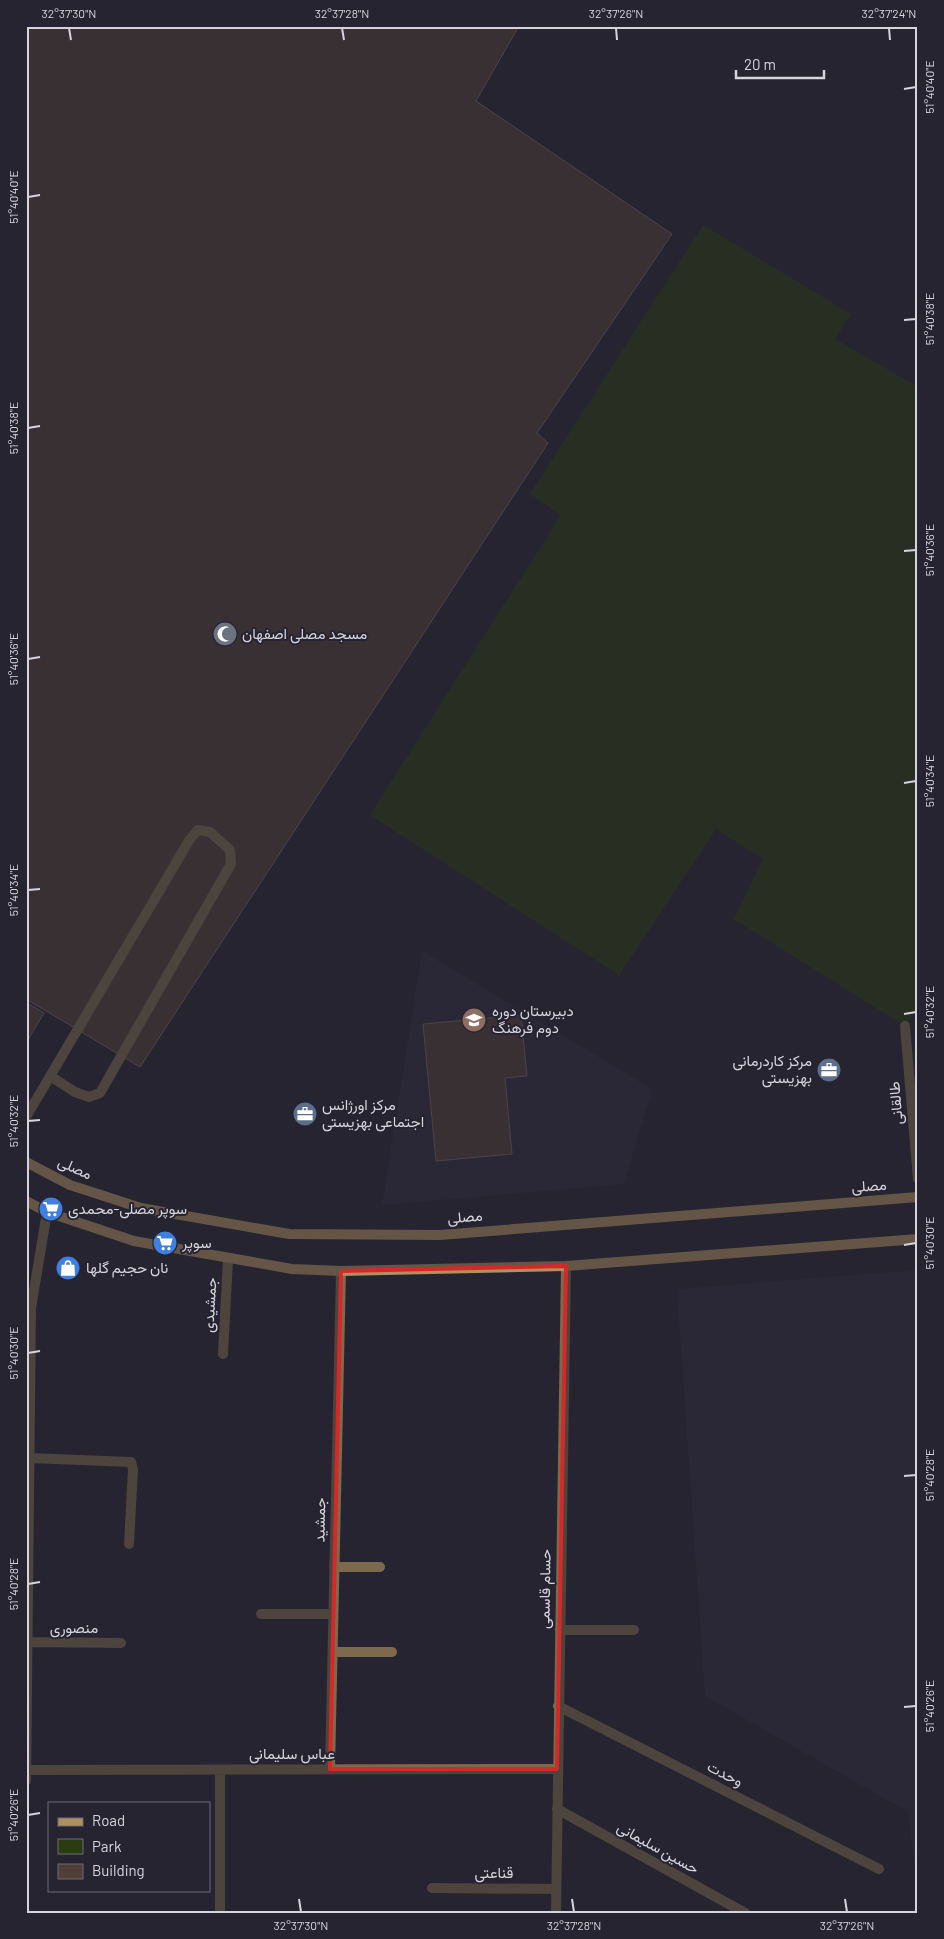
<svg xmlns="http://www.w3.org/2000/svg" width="944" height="1939" font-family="Barlow,Vazirmatn,sans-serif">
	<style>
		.built { fill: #2f2b3f }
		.green { fill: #2a3d10 }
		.building { fill: #503f39; stroke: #7b6862 }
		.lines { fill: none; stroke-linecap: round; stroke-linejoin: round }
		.service { stroke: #7d6a4c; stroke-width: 10 }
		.minor { stroke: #7d6a4c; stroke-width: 10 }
		.secondary { stroke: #af9160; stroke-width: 10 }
		.marked { fill: none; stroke: #d62828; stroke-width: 4; stroke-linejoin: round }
		.ticks { fill: none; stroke: #d5d4dd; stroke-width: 2 }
		.labels { text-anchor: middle; stroke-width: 4; stroke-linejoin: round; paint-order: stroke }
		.poi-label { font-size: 15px; fill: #d5d4dd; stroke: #262431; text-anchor: start }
		.street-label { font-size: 15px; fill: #d5d4dd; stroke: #262431 }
		.neatline { fill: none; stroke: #d5d4dd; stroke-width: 2 }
		.ticks-label { font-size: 12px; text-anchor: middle; fill: #d5d4dd }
	</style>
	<rect width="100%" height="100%" fill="#262431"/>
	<path class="built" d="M422,951l230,138 -28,95 -242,21z
		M918,1270v624l-10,-82 -203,-116 -28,-407z"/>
	<path class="green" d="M703,225l148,89 -16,25 83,48v621l-13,18 -171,-107 29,-60 -47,-30 -97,146 -249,-160 191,-300 -31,-21z"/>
	<path class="building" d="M26,26h493l-43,75 196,133 -135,199 11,10 -408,624 -114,-68z
		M26,1002l18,11 -18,30z
		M521,1015l6,61 -22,2 7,76 -76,7 -13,-137z"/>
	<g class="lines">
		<path class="service" d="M26,1117l164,-278 8,-9 12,2 20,18 1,14 -131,229 -11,4 -14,-5 -25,-16"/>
		<path class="minor" d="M905,1026l13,153
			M223,1354l5,-95
			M29,1458l102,4 2,7 -4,75
			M334,1567h46
			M261,1614h72
			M560,1630h74
			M27,1642l94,1
			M333,1652h59
			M558,1706l321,163
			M330,1769l11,-498
			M26,1770l531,-1
			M26,1781l5,-473 16,-96
			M557,1809l188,104
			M432,1888l124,1
			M220,1913v-143
			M556,1913l10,-647"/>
		<path class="secondary" d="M26,1162l44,23 71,23 148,26 151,1 478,-38
			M26,1201l21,11 87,29 158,28 49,2 225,-5 352,-27"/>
	</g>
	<path d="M0 0H944V1939H0ZM566,1266l-9,503h-227l11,-498z" fill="#262431" fill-opacity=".55" fill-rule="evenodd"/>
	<path class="marked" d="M566,1266l-9,503h-227l11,-498z"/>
	<path class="ticks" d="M69,28l2,12M342,28l2,12M616,28l1,12M889,28l1,12M904,89l12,-2M28,197l12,-2M904,320l12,-1M28,428l12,-2M904,551l12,-1M28,659l12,-2M904,783l12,-2M28,890l12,-1M904,1014l12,-2M28,1121l12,-1M904,1245l12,-2M28,1353l12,-2M904,1476l12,-1M28,1584l12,-2M904,1707l12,-1M28,1815l12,-2M299,1899l2,13M572,1899l2,13M845,1899l2,13"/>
	<defs>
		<symbol id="mosque-disc" viewBox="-11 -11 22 22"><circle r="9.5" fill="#6b7280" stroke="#262431"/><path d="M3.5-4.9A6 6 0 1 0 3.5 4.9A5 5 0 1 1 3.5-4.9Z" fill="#fff"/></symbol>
		<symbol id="school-disc" viewBox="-11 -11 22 22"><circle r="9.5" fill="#8d6e63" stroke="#262431"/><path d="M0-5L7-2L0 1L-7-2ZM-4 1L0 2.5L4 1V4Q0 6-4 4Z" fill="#fff"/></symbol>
		<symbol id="office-disc" viewBox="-11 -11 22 22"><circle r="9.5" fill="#5c6f8a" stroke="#262431"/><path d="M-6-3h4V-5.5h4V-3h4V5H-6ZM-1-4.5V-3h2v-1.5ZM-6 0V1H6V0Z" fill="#fff"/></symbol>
		<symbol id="supermarket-disc" viewBox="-11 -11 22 22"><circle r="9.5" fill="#3f7fe0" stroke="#262431"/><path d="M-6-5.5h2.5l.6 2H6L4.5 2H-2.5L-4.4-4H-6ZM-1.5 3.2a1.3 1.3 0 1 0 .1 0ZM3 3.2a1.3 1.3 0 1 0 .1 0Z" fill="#fff"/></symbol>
		<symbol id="shop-disc" viewBox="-11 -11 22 22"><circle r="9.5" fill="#3f7fe0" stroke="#262431"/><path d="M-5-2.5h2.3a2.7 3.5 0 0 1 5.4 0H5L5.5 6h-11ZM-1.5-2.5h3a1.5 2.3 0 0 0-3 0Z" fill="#fff"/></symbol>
	</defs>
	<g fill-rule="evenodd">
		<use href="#mosque-disc" x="211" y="620" width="28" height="28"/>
		<use href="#school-disc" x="460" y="1006" width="28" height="28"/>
		<use href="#office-disc" x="815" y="1056" width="28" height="28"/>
		<use href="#office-disc" x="291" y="1100" width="28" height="28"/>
		<use href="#supermarket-disc" x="37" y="1195" width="28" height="28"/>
		<use href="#supermarket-disc" x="151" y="1229" width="28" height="28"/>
		<use href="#shop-disc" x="54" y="1254" width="28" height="28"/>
	</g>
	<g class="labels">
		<g class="poi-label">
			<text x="242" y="639">مسجد مصلی اصفهان</text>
			<text x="492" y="1016">دبیرستان دوره<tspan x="492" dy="17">دوم فرهنگ</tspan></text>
			<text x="812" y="1066" text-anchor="end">مرکز کاردرمانی<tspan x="812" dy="17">بهزیستی</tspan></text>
			<text x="322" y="1110">مرکز اورژانس<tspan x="322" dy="17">اجتماعی بهزیستی</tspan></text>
			<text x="68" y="1214">سوپر مصلی-محمدی</text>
			<text x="182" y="1248">سوپر</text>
			<text x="86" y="1273">نان حجیم گلها</text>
		</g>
		<g class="street-label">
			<text transform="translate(896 1103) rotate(-95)" y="5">طالقانی</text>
			<text transform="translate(75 1168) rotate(24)" y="5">مصلی</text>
			<text transform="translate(869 1186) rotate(-4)" y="5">مصلی</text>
			<text transform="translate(465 1217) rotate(-5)" y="5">مصلی</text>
			<text transform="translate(210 1305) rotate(-87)" y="5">جمشیدی</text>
			<text transform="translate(320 1520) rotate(-89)" y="5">جمشید</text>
			<text transform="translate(545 1589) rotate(-89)" y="5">حسام قاسمی</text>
			<text x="74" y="1633">منصوری</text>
			<text x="292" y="1759">عباس سلیمانی</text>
			<text transform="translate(725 1774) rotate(27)" y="5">وحدت</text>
			<text transform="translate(658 1848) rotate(29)" y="5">حسین سلیمانی</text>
			<text x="494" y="1878">قناعتی</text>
		</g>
	</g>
	<rect width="944" height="1939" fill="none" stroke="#262431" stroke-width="55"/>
	<rect x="48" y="1802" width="162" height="90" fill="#262431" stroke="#6c6a76"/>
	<rect x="58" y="1818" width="25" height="8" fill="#af9160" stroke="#6c6a76"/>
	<text x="92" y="1826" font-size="15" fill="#d5d4dd">Road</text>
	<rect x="58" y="1839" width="25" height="15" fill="#2a3d10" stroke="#6c6a76"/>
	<text x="92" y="1852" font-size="15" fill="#d5d4dd">Park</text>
	<rect x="58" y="1864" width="25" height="15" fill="#503f39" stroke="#6c6a76"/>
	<text x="92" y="1876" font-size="15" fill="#d5d4dd">Building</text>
	<path d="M736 70v8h88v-8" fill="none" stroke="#d5d4dd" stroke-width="2.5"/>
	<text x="744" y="70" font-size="15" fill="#d5d4dd" stroke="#262431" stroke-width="4" paint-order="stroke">20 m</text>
	<rect x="28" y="28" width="888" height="1884" class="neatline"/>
	<g class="ticks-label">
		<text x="69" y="18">32°37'30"N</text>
		<text x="342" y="18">32°37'28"N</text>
		<text x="616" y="18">32°37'26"N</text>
		<text x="889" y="18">32°37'24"N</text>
		<text transform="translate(930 87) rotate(-90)" y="4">51°40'40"E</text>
		<text transform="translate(14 197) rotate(-90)" y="4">51°40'40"E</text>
		<text transform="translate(930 319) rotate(-90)" y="4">51°40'38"E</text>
		<text transform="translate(14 428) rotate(-90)" y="4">51°40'38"E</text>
		<text transform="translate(930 550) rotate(-90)" y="4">51°40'36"E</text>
		<text transform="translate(14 659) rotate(-90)" y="4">51°40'36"E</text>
		<text transform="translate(930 781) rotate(-90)" y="4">51°40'34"E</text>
		<text transform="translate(14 890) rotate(-90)" y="4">51°40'34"E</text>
		<text transform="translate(930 1012) rotate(-90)" y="4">51°40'32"E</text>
		<text transform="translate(14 1121) rotate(-90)" y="4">51°40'32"E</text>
		<text transform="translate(930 1243) rotate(-90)" y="4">51°40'30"E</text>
		<text transform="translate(14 1353) rotate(-90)" y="4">51°40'30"E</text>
		<text transform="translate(930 1475) rotate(-90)" y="4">51°40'28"E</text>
		<text transform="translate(14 1584) rotate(-90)" y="4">51°40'28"E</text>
		<text transform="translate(930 1706) rotate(-90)" y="4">51°40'26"E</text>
		<text transform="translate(14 1815) rotate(-90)" y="4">51°40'26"E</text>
		<text x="301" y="1930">32°37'30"N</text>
		<text x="574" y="1930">32°37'28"N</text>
		<text x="847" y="1930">32°37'26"N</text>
	</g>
</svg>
